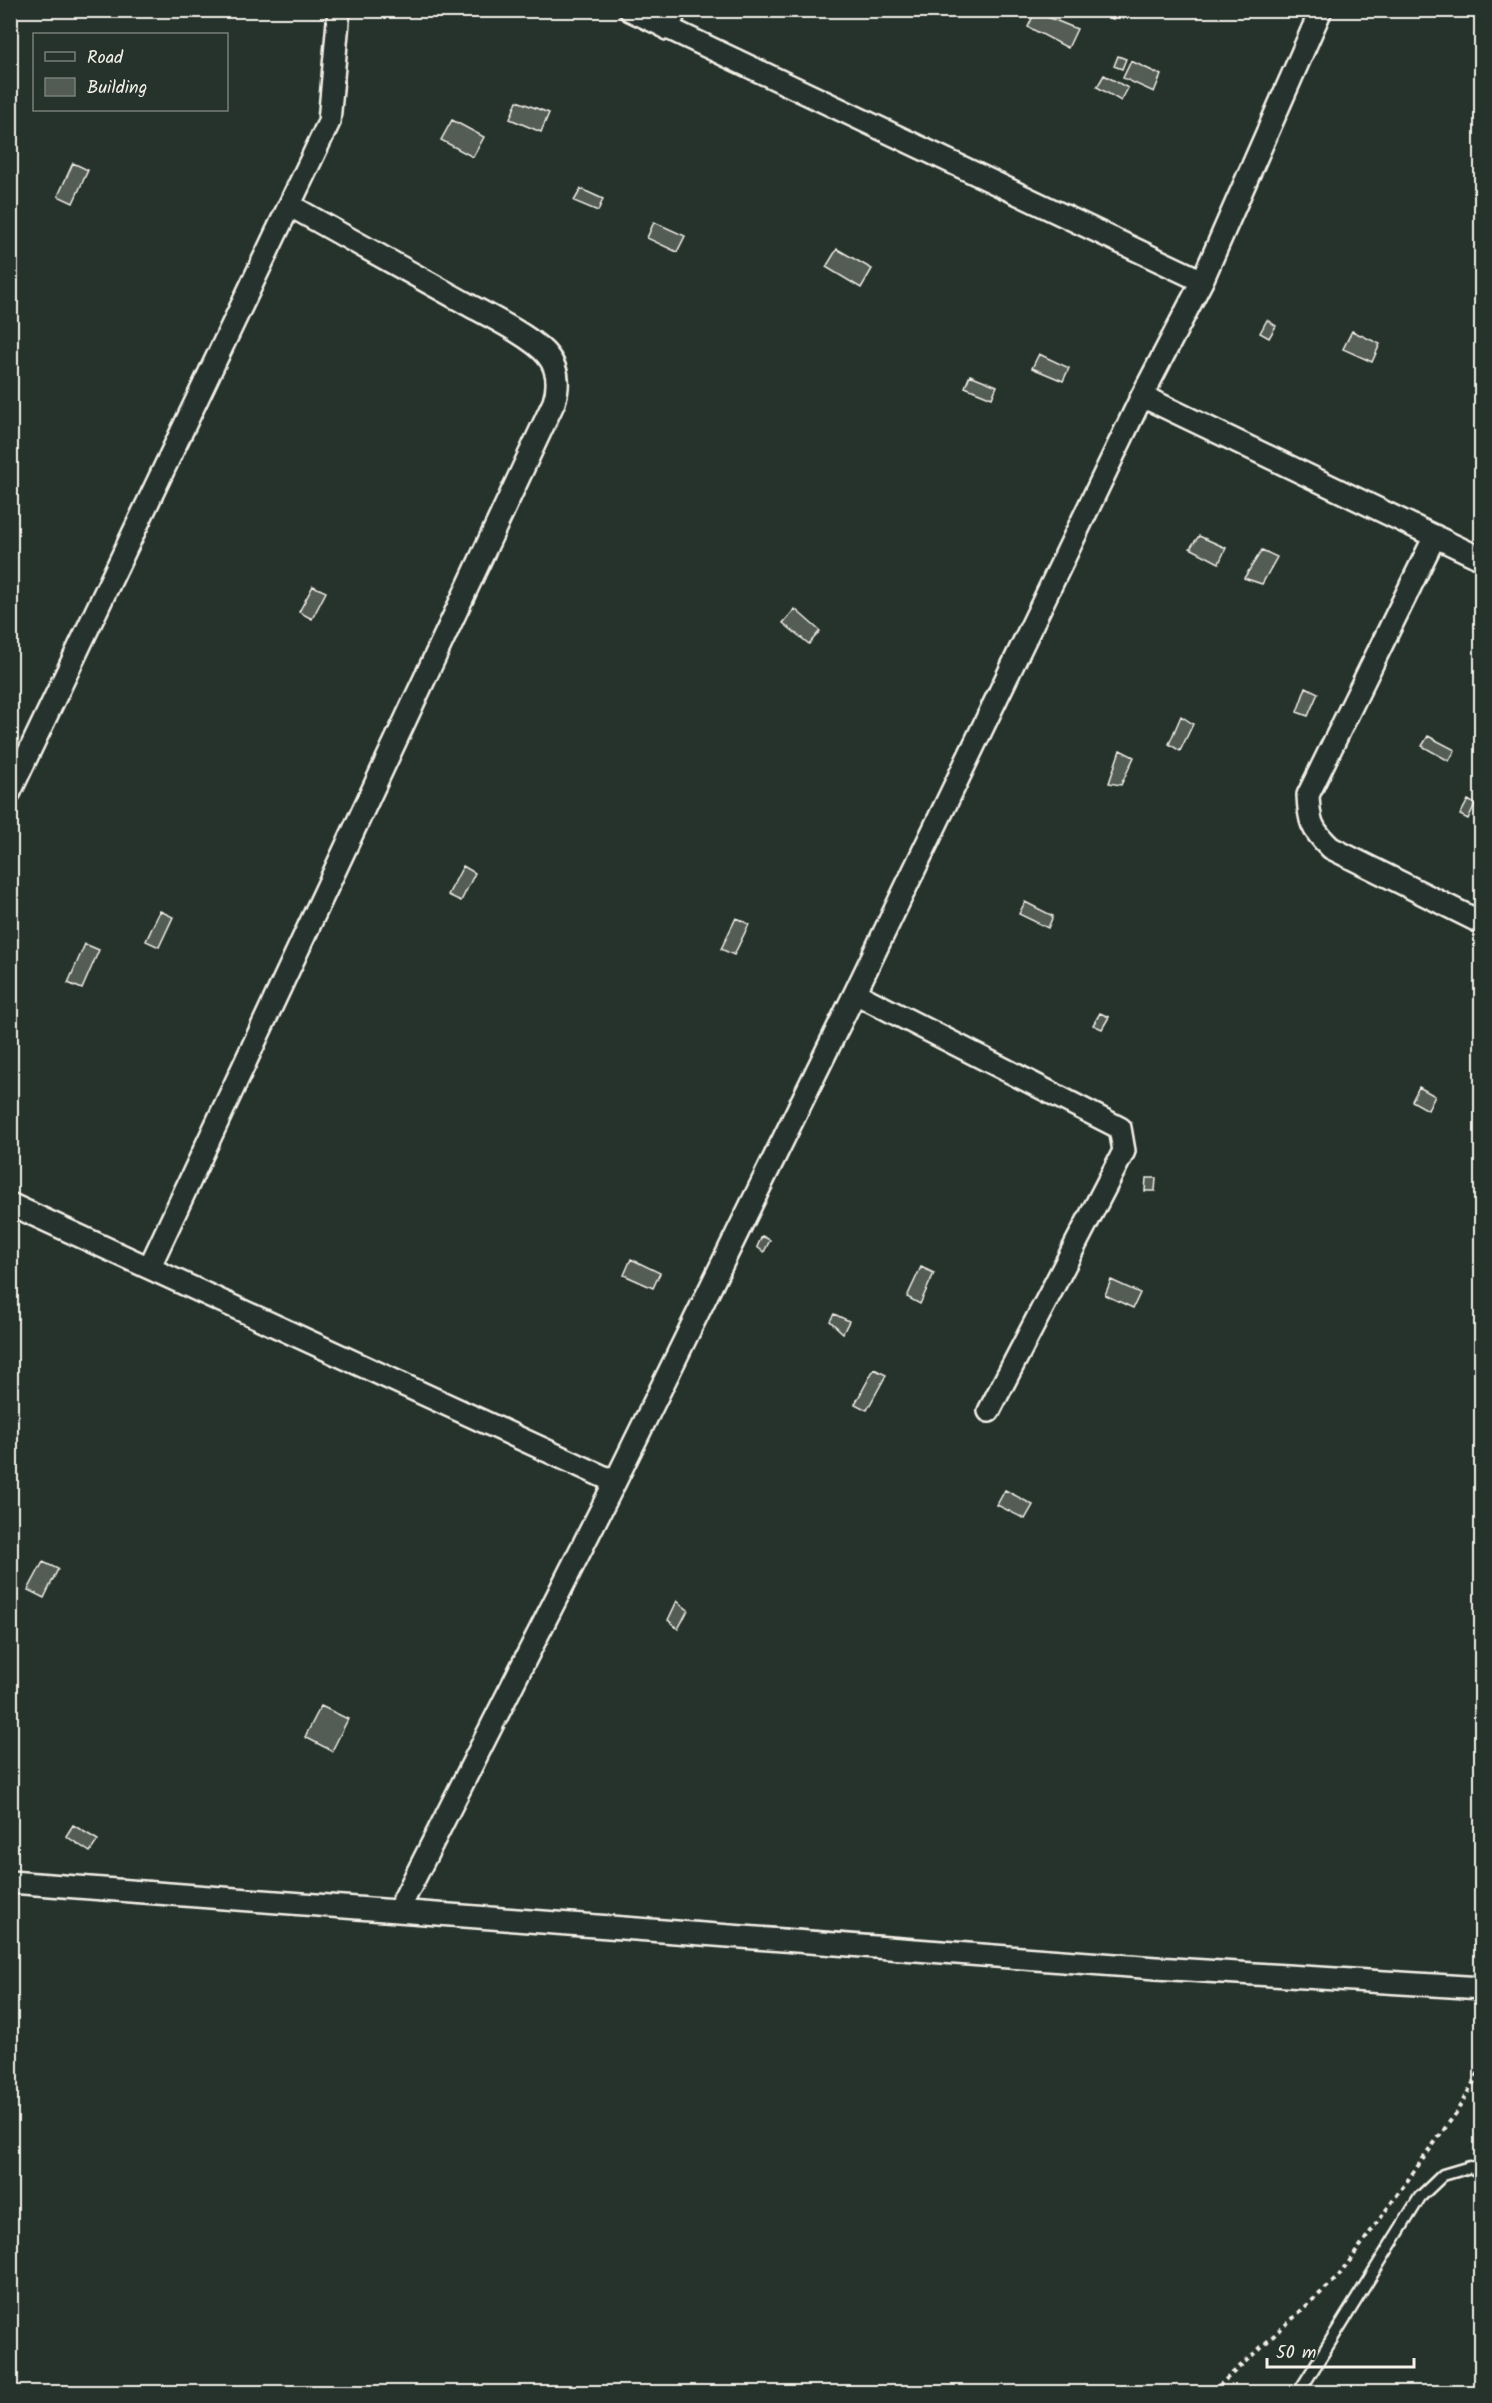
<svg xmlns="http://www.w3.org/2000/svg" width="1492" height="2403" font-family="Kalam,sans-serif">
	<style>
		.building { fill: #525c55; stroke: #f4f1e8; stroke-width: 1.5 }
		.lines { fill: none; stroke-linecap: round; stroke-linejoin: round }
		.lane-casing { stroke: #f4f1e8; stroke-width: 15 }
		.street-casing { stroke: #f4f1e8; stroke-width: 26 }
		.path { stroke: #f4f1e8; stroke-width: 4; stroke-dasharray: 4.5 4.5; stroke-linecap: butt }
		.lane { stroke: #26332d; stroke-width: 10 }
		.street { stroke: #26332d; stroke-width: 21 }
	</style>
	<rect width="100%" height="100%" fill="#26332d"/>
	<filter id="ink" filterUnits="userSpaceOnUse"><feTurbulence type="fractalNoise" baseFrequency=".0167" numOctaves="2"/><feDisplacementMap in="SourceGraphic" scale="12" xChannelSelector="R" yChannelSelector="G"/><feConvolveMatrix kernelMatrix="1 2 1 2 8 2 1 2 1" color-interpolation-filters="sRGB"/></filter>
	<g filter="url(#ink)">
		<path class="building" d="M1093,10h24l-4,9z
			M1035,12l42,17 -9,19 -40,-21z
			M1118,56l8,3 -4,10 -8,-3z
			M1131,61l30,14 -7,17 -31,-14z
			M1104,75l24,13 -7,13 -24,-14z
			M517,101l32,12 -8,19 -31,-13z
			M452,120l32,17 -11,20 -32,-17z
			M73,163l15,7 -15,33 -15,-7z
			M581,189l22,10 -5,12 -24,-10z
			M654,222l31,14 -8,16 -30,-14z
			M837,249l35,20 -11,19 -35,-21z
			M1267,320l9,6 -7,12 -9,-5z
			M1352,331l28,13 -8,18 -29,-13z
			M1039,354l30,14 -6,13 -31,-13z
			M970,375l27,11 -5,12 -27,-11z
			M1199,536l27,12 -7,15 -29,-15z
			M1262,550l15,7 -15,27 -18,-6z
			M313,586l13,6 -14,27 -13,-7z
			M795,609l25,22 -11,13 -26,-21z
			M1306,687l12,6 -10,23 -11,-4z
			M1181,716l12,8 -13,27 -11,-7z
			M1428,736l27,14 -6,11 -27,-15z
			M1120,750l14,7 -13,28 -12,-2z
			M1468,800l7,4 -7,15 -8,-4z
			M463,866l12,7 -14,28 -13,-6z
			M1025,902l28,14 -5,12 -29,-14z
			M160,911l13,6 -14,30 -13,-6z
			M736,918l13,6 -15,31 -13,-6z
			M85,944l14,6 -17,39 -14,-6z
			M1100,1013l9,4 -7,12 -9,-4z
			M1419,1087l16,9 -7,14 -16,-9z
			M1146,1178h10l-1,13h-10z
			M762,1236l8,4 -6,12 -7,-5z
			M631,1259l29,14 -7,15 -29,-13z
			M921,1267l13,6 -14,31 -13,-7z
			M1111,1280l29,13 -7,15 -28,-13z
			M834,1314l15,7 -6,12 -13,-12z
			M874,1369l12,6 -19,35 -12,-6z
			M1005,1490l28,15 -8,14 -28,-14z
			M43,1562l15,7 -14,29 -16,-8z
			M677,1601l11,9 -10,19 -10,-9z
			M321,1706l27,13 -16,32 -27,-14z
			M73,1825l25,15 -8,12 -24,-16z"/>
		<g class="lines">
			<defs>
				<path id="lane" d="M1299,2392l121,-195 23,-22 27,-8 12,6"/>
				<path id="street" d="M630,10l572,271
					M667,29l9,-19
					M1142,396l340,163
					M1435,536l-127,259c1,26 3,34 23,53l151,75
					M10,792l319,-670 10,-112
					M855,993l265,135 4,23 -135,260
					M10,1204l605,278
					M150,1266l404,-864c5,-16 5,-33 -7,-47 -15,-18 -58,-39 -80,-51 -59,-33 -118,-65 -176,-98
					M10,1882l1146,86 326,20
					M398,1911l217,-429 240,-489 287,-597 60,-115 119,-271"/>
			</defs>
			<use href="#lane" class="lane-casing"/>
			<use href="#street" class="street-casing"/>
			<path class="path" d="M1212,2392l126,-115 118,-164 26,-46"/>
			<use href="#lane" class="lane"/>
			<use href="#street" class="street"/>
		</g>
	</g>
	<rect width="1492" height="2403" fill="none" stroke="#26332d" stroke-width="36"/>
	<rect x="18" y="18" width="1456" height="2367" fill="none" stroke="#f4f1e8" stroke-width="2" filter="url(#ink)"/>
	<rect x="33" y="33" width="195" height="78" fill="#26332d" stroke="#787f78" stroke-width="1.5"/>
	<rect x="45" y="52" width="30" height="9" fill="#26332d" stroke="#787f78" stroke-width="1.5"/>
	<text x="87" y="63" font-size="18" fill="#f4f1e8">Road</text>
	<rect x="45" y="78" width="30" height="18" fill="#525c55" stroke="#787f78" stroke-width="1.5"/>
	<text x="87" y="93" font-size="18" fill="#f4f1e8">Building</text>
	<path d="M1267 2358v9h147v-9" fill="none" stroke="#f4f1e8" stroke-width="3"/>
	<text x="1276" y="2358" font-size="18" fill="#f4f1e8" stroke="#26332d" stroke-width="4.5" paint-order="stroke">50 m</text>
</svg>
